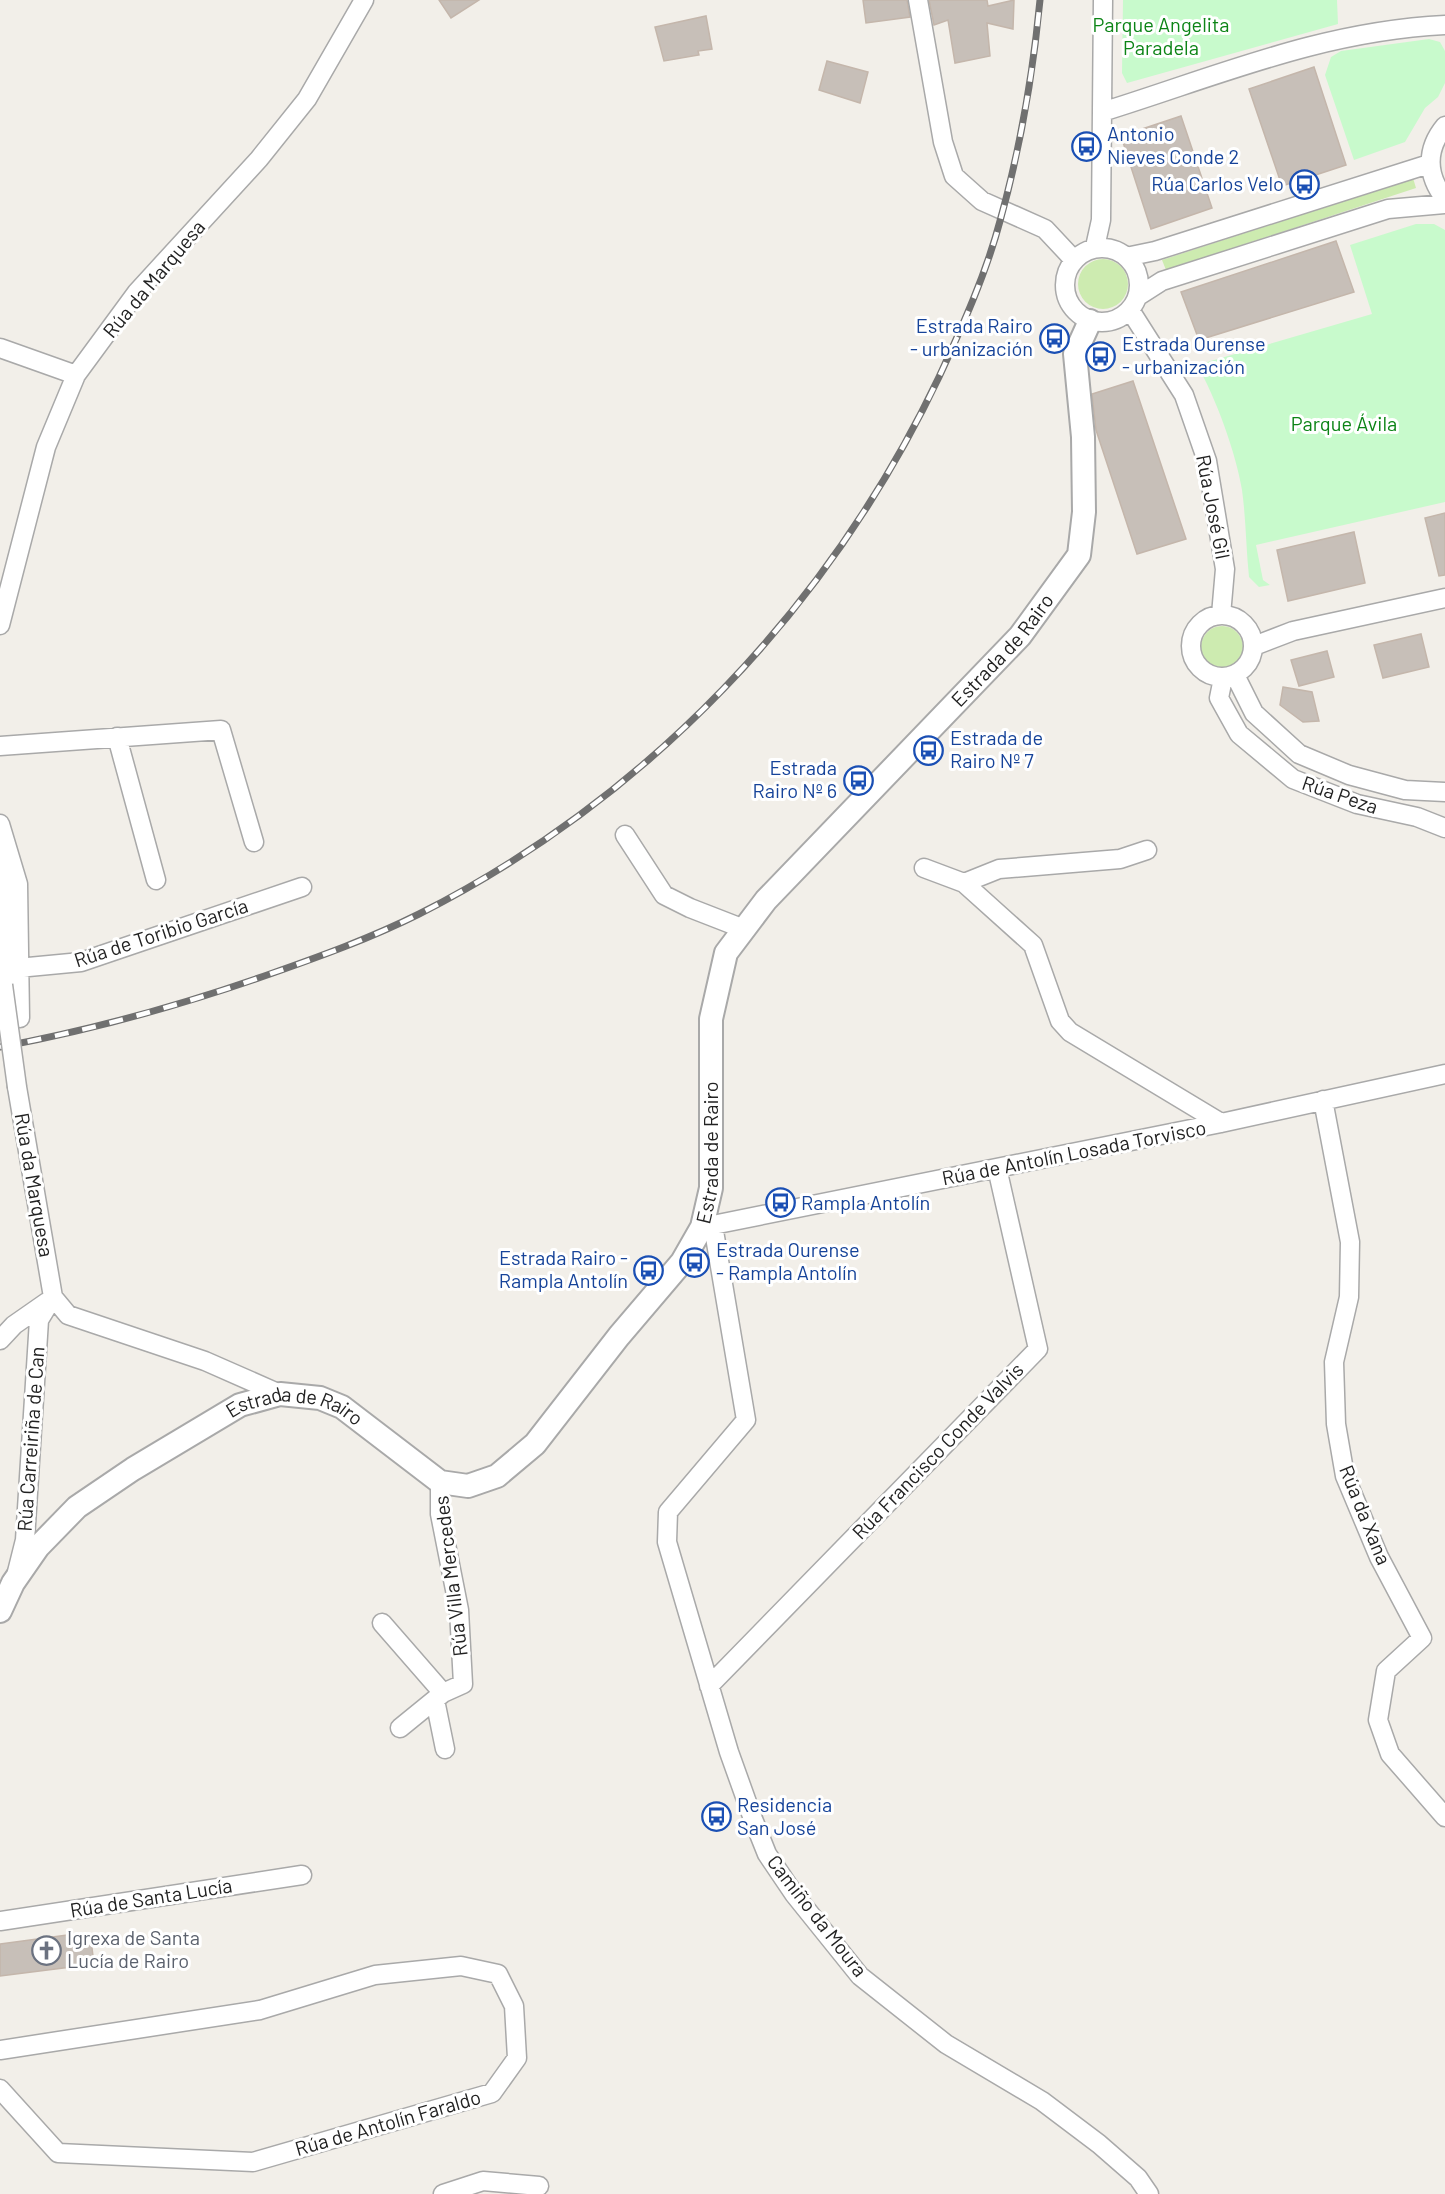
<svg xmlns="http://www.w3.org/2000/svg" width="1445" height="2194" font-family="Barlow,sans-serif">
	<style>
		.grass { fill: #cdebb0 }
		.park { fill: #c8facc }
		.building { fill: #c7bfb8; stroke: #c4b6ab; stroke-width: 1.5 }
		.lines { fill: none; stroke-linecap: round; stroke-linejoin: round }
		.minor-casing { stroke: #a9a9a9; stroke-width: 21 }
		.tertiary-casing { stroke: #a9a9a9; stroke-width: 26 }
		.minor { stroke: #fff; stroke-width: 18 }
		.tertiary { stroke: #fff; stroke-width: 22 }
		.rail-casing { stroke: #707070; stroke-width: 7 }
		.rail { stroke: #fff; stroke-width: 4.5; stroke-dasharray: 14; stroke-linecap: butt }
		.minor-bridge-casing { stroke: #a9a9a9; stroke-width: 21; stroke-linecap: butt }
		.minor-bridge { stroke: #fff; stroke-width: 18 }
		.labels { text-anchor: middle; stroke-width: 6; stroke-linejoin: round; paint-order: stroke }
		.park-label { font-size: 20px; fill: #0c8416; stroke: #fff }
		.transit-label { font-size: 20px; fill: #164399; stroke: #fff; text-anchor: start }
		.street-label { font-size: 20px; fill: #222; stroke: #fff }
		.worship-label { font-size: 20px; fill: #5b616d; stroke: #fff; text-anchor: start }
	</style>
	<rect width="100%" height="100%" fill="#f2efe9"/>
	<path class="grass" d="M1413,178l3,10 -250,82 -4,-10z
		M1078 284a25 25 0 1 1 50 0a25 25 0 1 1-50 0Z
		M1201 647a21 21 0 1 1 42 0a21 21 0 1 1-42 0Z"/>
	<path class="park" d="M1123,0h214l1,24 -211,59 -5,-10z
		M1429,39l11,3 5,9v32l-7,14 -13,11 -20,34 -51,18 -29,-85 6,-18 10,-6z
		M1416,224h18l11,6v272l-189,43 7,35 7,5 -11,2 -10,-10c-3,-29 -3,-58 -7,-87 -6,-37 -26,-92 -45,-125l175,-51 -22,-69z"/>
	<path class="building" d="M439,0h40l-28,18z
		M863,0h44l3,17 -44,6z
		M929,0h58l1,6 26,-6 -1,29 -26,-6 3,33 -35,7 -7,-43 -14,5z
		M706,16l6,33 -14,2 1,4 -35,6 -9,-34z
		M827,61l41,11 -8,31 -41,-13z
		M1314,67l32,98 -64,21 -33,-97z
		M1181,116l31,92 -61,21 -30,-93z
		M1336,241l18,51 -155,48 -18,-48z
		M1133,381l53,158 -49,15 -41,-124 -4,-36z
		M1445,513v62l-6,1 -14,-58z
		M1354,532l11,51 -77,18 -11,-51z
		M1421,634l8,33 -46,11 -9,-33z
		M1327,651l7,26 -35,9 -8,-26z
		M1283,687l29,5 7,29 -16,1 -23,-17z
		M82,1933l9,7 2,16 -6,9 -87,11v-32z"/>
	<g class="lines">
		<defs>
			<path id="minor" d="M918,0l25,142 11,34 28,25 63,28 29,31
				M1102,112c116,-36 219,-81 343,-87
				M1445,126c-20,24 -18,50 0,73
				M1095,247l6,-27 2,-220
				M1065 285a37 37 0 1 1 74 0a37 37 0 1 1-74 0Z
				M1126,257l29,-6 274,-87
				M1137,297l25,-16 226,-72 57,-5
				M1130,310l54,85 23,66 18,108 -4,46
				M0,348l76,27
				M1191 646a31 31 0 1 1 62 0a31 31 0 1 1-62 0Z
				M0,625l46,-178 30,-72 61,-83 122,-133 48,-60 57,-99
				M1254,646l39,-15 152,-33
				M1235,675l19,38 45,41 50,21 56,15 40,2
				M1223,678l-4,20 20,36 54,45 64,25 60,13 28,11
				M117,737l39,143
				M0,746l221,-16 33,112
				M0,824l18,60 2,134
				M625,835l39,60 26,13 54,21
				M1,852l2,133
				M924,868l40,15 69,62 27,76 10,11 151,91
				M964,883l35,-14 121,-10 27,-9
				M18,968l63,-6 221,-75
				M17,1087l36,210 15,18 137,46 75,33
				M1323,1100l27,142 -1,55 -15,65 2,62 9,52 34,81 43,81 -36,33 -8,49 12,34 55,63
				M713,1225l33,195 -78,92 -1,30 62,210 24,67 14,35 27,40 66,82 86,68 96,57 57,43 39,34 11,16
				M703,1227l518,-104 224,-49
				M0,1340l14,-15 33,-23
				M17,1572l8,-32 14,-220 14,-23
				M382,1623l61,70 20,-9 -4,-74 -19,-96v-32
				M709,1686l329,-337 -41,-181
				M435,1700l10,49
				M400,1728l43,-35
				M0,1921l302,-46
				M0,2050l260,-40 115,-35 86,-9 37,8 16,32 3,52 -25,35 -239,69 -195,-9 -58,-64
				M443,2194l40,-13 56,5"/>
			<g id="tertiary">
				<path id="s1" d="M0,1611l13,-28 25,-36 39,-40 56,-38 107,-64 40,-11 40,4 22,9 98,75 28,4 29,-10 38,-32 84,-108 63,-74 20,-35 9,-39v-169l15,-66 40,-53 254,-264 59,-81 5,-43 -1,-75 -8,-83 15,-33"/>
			</g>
		</defs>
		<use href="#minor" class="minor-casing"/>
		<use href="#tertiary" class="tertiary-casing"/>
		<use href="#minor" class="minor"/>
		<use href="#tertiary" class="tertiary"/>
		<defs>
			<path id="rail" d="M0,1047c92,-17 182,-42 270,-73 51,-18 101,-36 149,-60 229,-116 410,-306 520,-537 23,-50 47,-103 61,-156 20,-72 33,-147 40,-221"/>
		</defs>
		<use href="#rail" class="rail-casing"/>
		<use href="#rail" class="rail"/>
		<defs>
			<path id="minor-bridge" d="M3,985l14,102"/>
		</defs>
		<use href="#minor-bridge" class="minor-bridge-casing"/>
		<use href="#minor-bridge" class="minor-bridge"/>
	</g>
	<defs>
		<symbol id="bus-ring" viewBox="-11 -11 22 22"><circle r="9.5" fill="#fff" stroke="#1a4fb4" stroke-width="1.5"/><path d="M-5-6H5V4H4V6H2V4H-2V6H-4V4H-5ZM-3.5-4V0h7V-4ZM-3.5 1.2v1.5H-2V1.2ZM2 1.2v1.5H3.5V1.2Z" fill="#1a4fb4"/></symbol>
		<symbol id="church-ring" viewBox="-11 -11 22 22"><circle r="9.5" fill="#fff" stroke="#6b7280" stroke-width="1.5"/><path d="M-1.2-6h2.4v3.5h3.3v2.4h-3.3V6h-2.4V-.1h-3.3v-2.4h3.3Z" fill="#6b7280"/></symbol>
	</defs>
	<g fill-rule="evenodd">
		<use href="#bus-ring" x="1070" y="130" width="33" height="33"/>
		<use href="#bus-ring" x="1288" y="168" width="33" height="33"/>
		<use href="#bus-ring" x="1038" y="322" width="33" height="33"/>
		<use href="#bus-ring" x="1084" y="340" width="33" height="33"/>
		<use href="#bus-ring" x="912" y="734" width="33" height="33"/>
		<use href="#bus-ring" x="842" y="764" width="33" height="33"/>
		<use href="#bus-ring" x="764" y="1186" width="33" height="33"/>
		<use href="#bus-ring" x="678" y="1246" width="33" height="33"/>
		<use href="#bus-ring" x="632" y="1254" width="33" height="33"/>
		<use href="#bus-ring" x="700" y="1800" width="33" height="33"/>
		<use href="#church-ring" x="30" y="1934" width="33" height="33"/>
	</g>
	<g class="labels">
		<g class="park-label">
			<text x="1161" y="32">Parque Angelita<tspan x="1161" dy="23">Paradela</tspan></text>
			<text x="1344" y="431">Parque Ávila</text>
		</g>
		<g class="transit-label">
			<text x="1107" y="141">Antonio<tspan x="1107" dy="23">Nieves Conde 2</tspan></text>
			<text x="1284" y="191" text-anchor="end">Rúa Carlos Velo</text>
			<text x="1033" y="333" text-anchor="end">Estrada Rairo<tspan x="1033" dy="23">- urbanización</tspan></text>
			<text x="1122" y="351">Estrada Ourense<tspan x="1122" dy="23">- urbanización</tspan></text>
			<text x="950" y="745">Estrada de<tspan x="950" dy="23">Rairo Nº 7</tspan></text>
			<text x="837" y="775" text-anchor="end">Estrada<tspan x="837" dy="23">Rairo Nº 6</tspan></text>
			<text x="801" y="1210">Rampla Antolín</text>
			<text x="716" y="1257">Estrada Ourense<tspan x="716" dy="23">- Rampla Antolín</tspan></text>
			<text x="628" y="1265" text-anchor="end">Estrada Rairo -<tspan x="628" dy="23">Rampla Antolín</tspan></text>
			<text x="737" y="1812">Residencia<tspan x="737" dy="23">San José</tspan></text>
		</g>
		<g class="street-label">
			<text transform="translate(154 279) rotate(-50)" y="7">Rúa da Marquesa</text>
			<text transform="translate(1213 507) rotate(79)" y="7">Rúa José Gil</text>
			<text dy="7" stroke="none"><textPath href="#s1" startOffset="1622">Estrada de Rairo</textPath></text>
			<text transform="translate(1340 795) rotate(19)" y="7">Rúa Peza</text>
			<text transform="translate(161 933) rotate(-18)" y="7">Rúa de Toribio García</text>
			<text dy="7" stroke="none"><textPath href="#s1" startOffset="1010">Estrada de Rairo</textPath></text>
			<text transform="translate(1074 1153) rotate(-11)" y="7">Rúa de Antolín Losada Torvisco</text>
			<text transform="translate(34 1185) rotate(80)" y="7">Rúa da Marquesa</text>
			<text dy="7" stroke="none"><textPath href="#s1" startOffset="380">Estrada de Rairo</textPath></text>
			<text transform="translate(31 1439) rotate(-86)" y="7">Rúa Carreiriña de Can</text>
			<text transform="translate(938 1451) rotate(-46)" y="7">Rúa Francisco Conde Valvis</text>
			<text transform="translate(1365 1515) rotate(68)" y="7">Rúa da Xana</text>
			<text transform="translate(451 1576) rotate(-97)" y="7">Rúa Villa Mercedes</text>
			<text transform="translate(151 1898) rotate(-9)" y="7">Rúa de Santa Lucía</text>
			<text transform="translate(817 1916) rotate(52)" y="7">Camiño da Moura</text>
			<text transform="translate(388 2123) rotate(-16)" y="7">Rúa de Antolín Faraldo</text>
		</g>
		<g class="worship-label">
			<text x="67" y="1945">Igrexa de Santa<tspan x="67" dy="23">Lucía de Rairo</tspan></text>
		</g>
	</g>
</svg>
